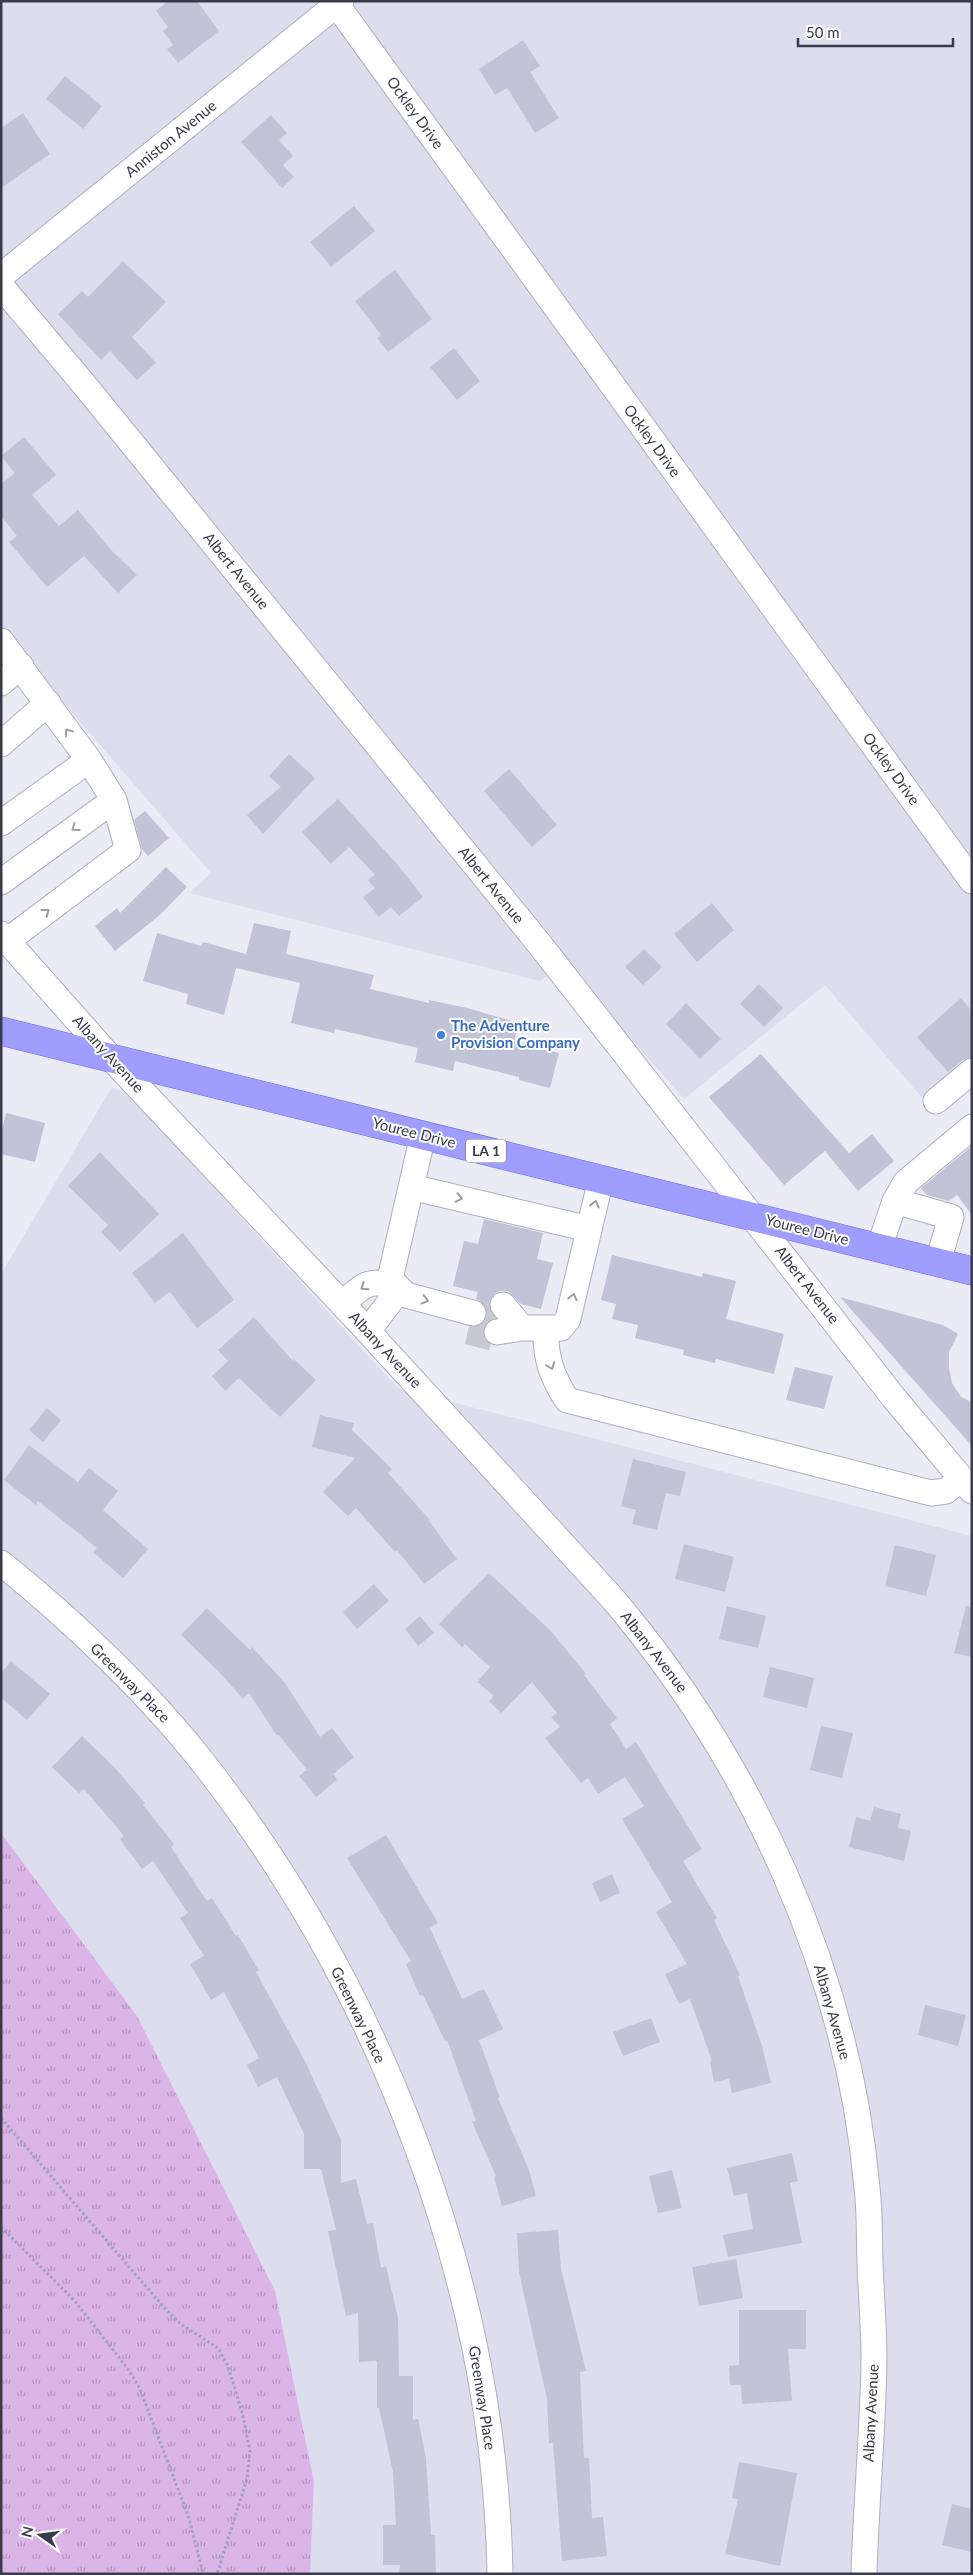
<svg xmlns="http://www.w3.org/2000/svg" width="973" height="2575" font-family="Lato,sans-serif">
	<style>
		.residential { fill: #dddeed }
		.grass { fill: url(#grass-tufts) }
		.building { fill: #c1c3d7 }
		.lines { fill: none; stroke-linecap: round; stroke-linejoin: round }
		.minor-tunnel { stroke: #c7c8d3; stroke-width: 25; stroke-dasharray: 25 12; stroke-linecap: butt }
		.minor-casing { stroke: #aeaec1; stroke-width: 27 }
		.major-casing { stroke: #6c6ce3; stroke-width: 29 }
		.path { stroke: #9fa1c3; stroke-width: 3; stroke-dasharray: 2.5 2.5; stroke-linecap: butt }
		.minor { stroke: #fff; stroke-width: 25 }
		.major { stroke: #9f9dfd; stroke-width: 28 }
		.oneway { stroke: #9c9ca4 }
		.shop-dot { fill: #3f7fe0; stroke: #fff; stroke-width: 2 }
		.labels { text-anchor: middle; stroke-width: 4; stroke-linejoin: round; paint-order: stroke }
		.shield { fill: #fff; stroke: #747580; stroke-width: 1 }
		.shield-label { font-size: 14px; font-weight: bold; fill: #393a4a }
		.street-label { font-size: 15px; fill: #393a4a; stroke: #fff }
		.shop-label { font-size: 15px; font-weight: bold; fill: #366cbe; stroke: #fff; text-anchor: start }
	</style>
	<defs>
		<pattern id="grass-tufts" width="24" height="20" patternUnits="userSpaceOnUse" patternTransform="scale(1.25)"><rect width="24" height="20" fill="#dcb5e8"/><path d="M3 7l-1-3M5 7V3M7 7l1-3M15 17l-1-3M17 17v-4M19 17l1-3" fill="none" stroke="#b394be"/></pattern>
	</defs>
	<rect width="100%" height="100%" fill="#ebebf5"/>
	<path class="residential" d="M1,1h971v1061l-48,38 -99,-115 -141,114 -118,-134 -26,16 -351,-88 22,-20 -210,-242z
		M112,1087l16,7 270,294 574,148v1038h-662l4,-92 -177,-466 -136,-183v-559z"/>
	<path class="grass" d="M1,1833l136,183 138,275 39,191 -4,92h-309z"/>
	<path class="building" d="M168,1h29l22,30 -41,32 -11,-14 6,-4 -10,-14 5,-4 -12,-16z
		M523,40l17,26 -10,6 29,46 -24,15 -28,-45 -12,7 -16,-26z
		M65,76l37,30 -19,23 -37,-30z
		M23,113l27,41 -49,34v-60z
		M271,115l16,18 -8,7 14,16 -10,9 11,12 -12,11 -41,-46z
		M354,206l21,25 -44,36 -21,-25z
		M123,261l43,41 -34,35 24,26 -19,17 -27,-29 -9,9 -43,-46 24,-23 6,6z
		M395,270l37,49 -44,33 -11,-14 4,-3 -26,-34z
		M454,348l26,33 -23,19 -27,-33z
		M24,437l32,38 -24,20 27,31 19,-16 35,42 24,23 -19,18 -34,-37 -37,31 -38,-45 8,-6 -16,-20v-32l14,-11 -14,-17z
		M289,754l26,24 -52,56 -16,-19 34,-28 -12,-11z
		M509,769l48,56 -25,22 -48,-56z
		M338,799l59,65 26,33 -24,19 -8,-9 -12,10 -16,-20 12,-9 -7,-8 7,-5 -26,-28 -18,17 -29,-32z
		M145,811l24,27 -21,18 -6,-7 -8,-29z
		M166,867l21,20 -26,27 -46,37 -20,-25 22,-18 3,5z
		M712,903l22,27 -37,32 -23,-28z
		M254,923l37,8 -5,23 88,21 -4,14 59,14v-3l38,8 52,15 -5,18 45,12 -9,35 -31,-8v-3l-64,-16 -2,10 -38,-9 3,-14 -83,-19 -1,4 -43,-10 9,-40 -64,-15 -12,47 -38,-11 2,-10 -45,-13 14,-48 44,13 2,-4 43,12z
		M644,949l18,18 -19,18 -18,-18z
		M759,984l24,24 -19,19 -24,-23z
		M961,998l11,13v46l-9,3 -15,12 -31,-35z
		M686,1003l35,36 -21,20 -34,-35z
		M761,1054l88,99 23,-19 22,27 -36,30 -33,-40 -41,34 -75,-88z
		M6,1113l39,10 -10,39 -34,-8v-20z
		M972,1146v69l-15,-20 -8,6 -22,-6 -6,-7z
		M100,1152l59,62 -39,38 -19,-20 7,-7 -40,-39z
		M484,1219l59,14 -6,26 16,4 -12,46 -20,-5 -13,-13h-8l-6,3 -5,13 6,11 -7,3 -4,5 1,14 -18,-5 2,-8 14,-4 4,-7 -4,-13 -7,-4 2,-7 -25,-6 11,-45 14,3z
		M183,1233l51,67 -37,28 -27,-36 -15,11 -23,-30z
		M612,1255l90,22 1,-4 33,8 -10,38 58,15 -10,40 -58,-15 -1,4 -32,-8 1,-5 -49,-12 3,-13 -26,-6 4,-15 -15,-4z
		M840,1297l103,28 15,9 -9,18v16l3,15 9,14 11,5v44z
		M254,1317l39,44 1,-2 22,21 -36,37 -41,-39 -14,13 -13,-15 16,-15 -10,-11z
		M795,1367l38,9 -9,33 -38,-9z
		M47,1408l14,12 -18,22 -14,-12z
		M320,1415l34,8 -2,7 40,39 -4,4 42,47 -1,1 28,38 -33,25 -27,-34 -2,2 -39,-44 -8,8 -25,-24 32,-34 -43,-11z
		M29,1445l49,37 11,-14 29,23 -15,19 45,39 -25,29 -30,-26 4,-4 -59,-47 -2,4 -32,-25z
		M633,1459l53,13 -6,24 -14,-3 -9,37 -25,-6 4,-14 -15,-4z
		M684,1544l50,13 -9,35 -50,-13z
		M895,1545l41,10 -10,41 -41,-10z
		M489,1573l62,58 35,43 -2,1 33,43 -7,6 16,25 10,-7 66,107 -19,12 34,57 -3,2 26,55 -2,1 24,70 9,37 -39,10 -3,-14 -15,3 -4,-20 2,-1 -22,-62 -11,5 -14,-30 22,-10 -31,-52 16,-10 -50,-83 22,-13 -19,-29 -27,17 -10,-16 -7,5 -36,-45 15,-11 -9,-10 6,-4 -25,-31 -31,31 -12,-12 5,-5 -17,-14 13,-15 -25,-23 -3,3 -23,-23z
		M374,1584l15,17 -32,28 -14,-17z
		M727,1606l39,10 -8,32 -39,-9z
		M966,1606l6,1v50l-18,-4z
		M207,1608l43,42 2,-3 33,36 35,54 12,-9 22,29 -21,17 4,6 -21,17 -17,-21 8,-6 -28,-35 -2,1 -28,-43 -6,6 -21,-24 -41,-40z
		M420,1616l14,17 -16,13 -13,-17z
		M11,1661l39,33 -23,26 -26,-22v-25z
		M770,1667l44,11 -7,30 -44,-11z
		M821,1726l32,7 -11,45 -32,-8z
		M82,1736l32,31 31,36 -2,2 31,39 -3,3 36,54 5,-3 24,38 2,-1 21,36 -3,1 49,89 36,79v43l15,-4 11,45 6,-1 8,45 5,-2 12,52 1,58h14v44l5,-1 8,39 5,77h4l1,39h-37l1,-9h-17v-40h13l-3,-53 -14,-64h-2v-47l-18,1 -1,-49 -12,3 -18,-85 8,-1 -15,-61h-17v-35l-27,-57 -19,10 -11,-22 12,-7 -35,-66 -13,8 -21,-36 14,-8 -24,-38 8,-5 -35,-52 -11,8 -22,-30 4,-3 -40,-47 -5,4 -27,-26z
		M874,1807l27,7 -3,14 13,3 -7,30 -55,-14 7,-30 14,4z
		M386,1835l52,88 -8,5 32,71 22,-10 19,40 -24,11 21,58h-2l31,72 7,26 -34,10 -8,-29 2,-1 -24,-54 4,-1 -29,-81 -2,1 -22,-46 -3,1 -14,-32 5,-3 -64,-103z
		M612,1874l8,19 -20,9 -8,-19z
		M925,2005l41,10 -8,31 -40,-11z
		M651,2018l9,24 -37,14 -10,-24z
		M792,2153l6,28 -8,2 12,60 -74,14 -5,-22 30,-6 -6,-36 -13,3 -7,-28z
		M672,2170l10,38 -24,5 -9,-37z
		M558,2230l3,39 25,102 -6,1 4,86h5l3,60 11,-1 4,39 -45,5 -9,-118h-4l-2,-44 -28,-127 -2,-39z
		M736,2259l7,39 -44,8 -7,-39z
		M739,2310h67v39h-18l4,52 -50,3 -1,-19h-11l-1,-19 10,-1z
		M739,2462l58,11 -17,93 -55,-12 13,-55 -6,-1z
		M952,2504l20,5v43l-30,-7z"/>
	<g class="lines">
		<path class="minor-tunnel" d="M473,1313l27,7
			M468,1332l27,7"/>
		<defs>
			<path id="minor" d="M334,1l638,880
				M1,276l340,-275
				M1,286l81,96 455,559 357,457 78,93
				M1,641l88,119 25,40 14,50 -121,91
				M1,683l20,-17
				M1,744l47,-41
				M1,823l88,-63
				M1,882l113,-82
				M1,934l109,123 252,268 251,274c139,164 235,374 254,589 3,24 2,49 3,73 1,33 4,66 4,99 -1,71 -8,143 -10,214
				M936,1101l36,-30
				M411,1187l178,42
				M895,1201l56,16 -13,45
				M879,1248l16,-47 11,-19 66,-55
				M390,1279l16,16 67,18
				M342,1304c17,-14 24,-26 47,-19
				M503,1305l19,23
				M546,1330c-1,27 6,47 21,70l364,93 15,-2 15,-12
				M368,1331l24,-32 -2,-20 33,-144
				M497,1332l25,-4h39l7,-9 33,-140
				M1,1563c72,58 150,132 207,206 175,226 287,518 292,805"/>
			<path id="major" d="M1,1031l971,240"/>
		</defs>
		<use href="#minor" class="minor-casing"/>
		<use href="#major" class="major-casing"/>
		<path class="path" d="M1,2118l166,193 15,14 36,23 10,18 15,50 7,35 -3,28 -30,95
			M1,2227l73,73 54,69 12,20 49,129 14,56"/>
		<use href="#minor" class="minor"/>
		<use href="#major" class="major"/>
	</g>
	<defs><path id="oneway-chevron" d="M-2-3.5L2.5 0L-2 3.5" fill="none" stroke-width="1.6" stroke-linecap="round" stroke-linejoin="round" transform="scale(1.25)"/></defs>
	<g class="oneway">
		<use href="#oneway-chevron" transform="translate(68 732) rotate(-126)"/>
		<use href="#oneway-chevron" transform="translate(75 828) rotate(144)"/>
		<use href="#oneway-chevron" transform="translate(46 912) rotate(-37)"/>
		<use href="#oneway-chevron" transform="translate(459 1198) rotate(13)"/>
		<use href="#oneway-chevron" transform="translate(595 1204) rotate(-76)"/>
		<use href="#oneway-chevron" transform="translate(364 1287) rotate(147)"/>
		<use href="#oneway-chevron" transform="translate(573 1297) rotate(-77)"/>
		<use href="#oneway-chevron" transform="translate(425 1300) rotate(15)"/>
		<use href="#oneway-chevron" transform="translate(551 1366) rotate(69)"/>
	</g>
	<circle class="shop-dot" cx="441" cy="1035" r="5"/>
	<g class="labels">
		<rect class="shield" x="466" y="1139.5" width="40" height="23" rx="4"/>
		<g class="shield-label">
			<text x="486" y="1156">LA 1</text>
		</g>
		<g class="street-label">
			<text transform="translate(415 113) rotate(54)" y="5">Ockley Drive</text>
			<text transform="translate(171 139) rotate(-39)" y="5">Anniston Avenue</text>
			<text transform="translate(652 441) rotate(54)" y="5">Ockley Drive</text>
			<text transform="translate(236 571) rotate(51)" y="5">Albert Avenue</text>
			<text transform="translate(891 769) rotate(54)" y="5">Ockley Drive</text>
			<text transform="translate(491 885) rotate(51)" y="5">Albert Avenue</text>
			<text transform="translate(108 1054) rotate(48)" y="5">Albany Avenue</text>
			<text transform="translate(414 1133) rotate(14)" y="5">Youree Drive</text>
			<text transform="translate(807 1230) rotate(14)" y="5">Youree Drive</text>
			<text transform="translate(807 1285) rotate(52)" y="5">Albert Avenue</text>
			<text transform="translate(385 1350) rotate(47)" y="5">Albany Avenue</text>
			<text transform="translate(654 1652) rotate(52)" y="5">Albany Avenue</text>
			<text transform="translate(130 1683) rotate(45)" y="5">Greenway Place</text>
			<text transform="translate(832 2012) rotate(74)" y="5">Albany Avenue</text>
			<text transform="translate(358 2015) rotate(64)" y="5">Greenway Place</text>
			<text transform="translate(482 2398) rotate(81)" y="5">Greenway Place</text>
			<text transform="translate(871 2413) rotate(-87)" y="5">Albany Avenue</text>
		</g>
		<g class="shop-label">
			<text x="451" y="1031">The Adventure<tspan x="451" dy="17">Provision Company</tspan></text>
		</g>
	</g>
	<rect width="973" height="2575" fill="none" stroke="#393a4a" stroke-width="5"/>
	<g transform="translate(40 2535) rotate(284)" stroke="#ffffff" stroke-width="4" paint-order="stroke">
	<path d="M0-4L9 19L0 12L-9 19Z" fill="#393a4a"/>
	<text y="-8" font-size="14" font-weight="bold" text-anchor="middle" fill="#393a4a">N</text>
	</g>
	<path d="M798 38v8h155v-8" fill="none" stroke="#393a4a" stroke-width="2.5"/>
	<text x="806" y="38" font-size="15" fill="#393a4a" stroke="#ffffff" stroke-width="4" paint-order="stroke">50 m</text>
</svg>
